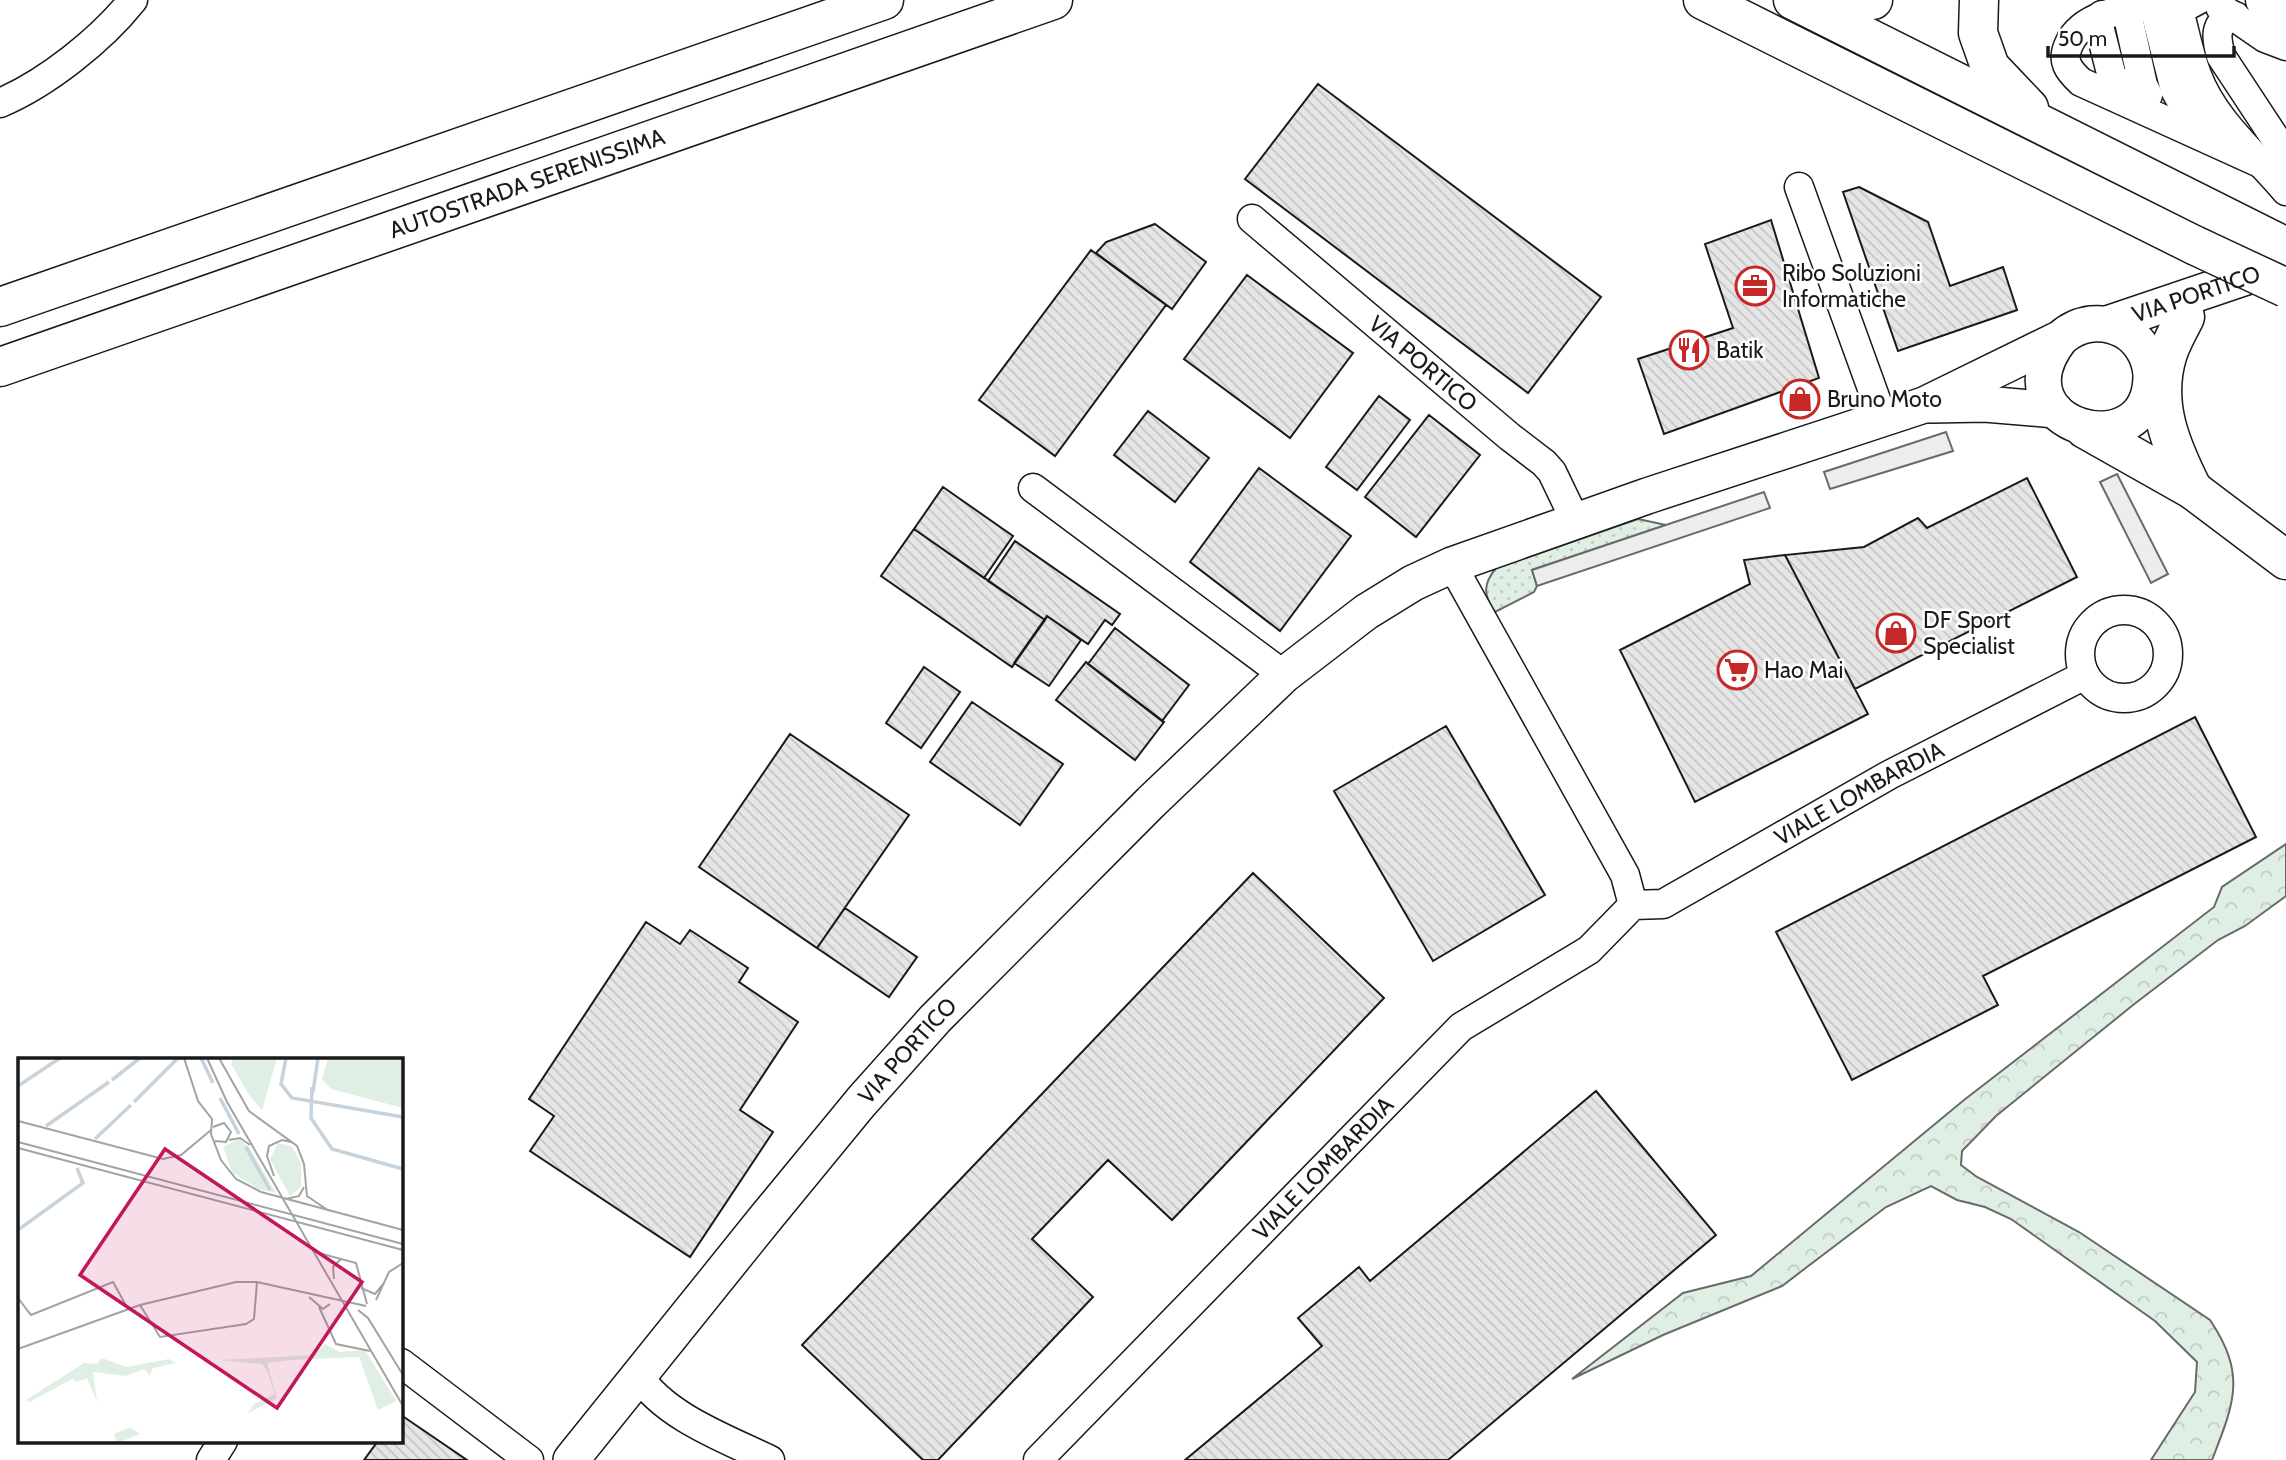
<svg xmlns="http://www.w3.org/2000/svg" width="2286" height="1460" font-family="Cabin,sans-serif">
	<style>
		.grass { fill: url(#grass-dots); stroke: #6a6a6a; stroke-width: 2 }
		.forest { fill: url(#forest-crowns); stroke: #6a6a6a; stroke-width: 2 }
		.parking { fill: #ededed; stroke: #6a6a6a; stroke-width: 2 }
		.building { fill: url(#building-back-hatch); stroke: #1a1a1a; stroke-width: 2 }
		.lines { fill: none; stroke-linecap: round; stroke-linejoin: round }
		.minor-casing { stroke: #1a1a1a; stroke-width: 31 }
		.major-casing { stroke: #1a1a1a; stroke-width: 38 }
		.highway-casing { stroke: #1a1a1a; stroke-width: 41 }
		.minor { stroke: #fff; stroke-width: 28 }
		.major { stroke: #fff; stroke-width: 35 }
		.highway { stroke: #fff; stroke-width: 38 }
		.highway-bridge-casing { stroke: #1a1a1a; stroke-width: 41; stroke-linecap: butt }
		.highway-bridge { stroke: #fff; stroke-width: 38 }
		.labels { text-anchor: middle; stroke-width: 5; stroke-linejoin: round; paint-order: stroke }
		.street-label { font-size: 23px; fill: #1a1a1a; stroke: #fff }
		.poi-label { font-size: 23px; fill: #1a1a1a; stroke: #fff; text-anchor: start }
		.inset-river { fill: none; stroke: #c6d2dc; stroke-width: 3.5 }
		.inset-road { fill: none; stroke: #a3a3a3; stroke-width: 2 }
		.view { fill: #c2185b; fill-opacity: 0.15; stroke: #c2185b; stroke-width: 3.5 }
		.inset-edge { fill: none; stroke: #1a1a1a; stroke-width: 3.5 }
	</style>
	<defs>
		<pattern id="grass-dots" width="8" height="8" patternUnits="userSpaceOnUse" patternTransform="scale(1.75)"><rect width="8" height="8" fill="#e0efe3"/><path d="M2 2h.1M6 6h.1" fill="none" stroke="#c0ccc2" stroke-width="1.8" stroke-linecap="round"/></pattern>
		<pattern id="forest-crowns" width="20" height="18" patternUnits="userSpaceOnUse" patternTransform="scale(1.75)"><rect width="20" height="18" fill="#e0efe3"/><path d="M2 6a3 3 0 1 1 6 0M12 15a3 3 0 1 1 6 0" fill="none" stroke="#c0ccc2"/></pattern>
		<pattern id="building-back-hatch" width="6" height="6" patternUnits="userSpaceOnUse" patternTransform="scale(1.75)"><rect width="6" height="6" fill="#e6e6e6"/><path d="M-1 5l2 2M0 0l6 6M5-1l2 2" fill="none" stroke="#c5c5c5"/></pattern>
	</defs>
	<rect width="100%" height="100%" fill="#fff"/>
	<path class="grass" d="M1638,519l28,6 -134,45 5,16 -3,6 -39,20c-12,-17 -12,-28 1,-44z"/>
	<path class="forest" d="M2286,844v52l-41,30 -27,14 -85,65 -137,111 -34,35 -1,14 16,12 102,55 131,88c37,55 24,83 2,140h-61l44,-68 2,-30 -42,-41 -144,-102 -26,-12 -28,-7 -26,-14 -45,21 -104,79 -119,49 -91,44 111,-86 68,-17 213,-176 250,-193 8,-20z"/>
	<path class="parking" d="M1946,432l7,19 -123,38 -6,-17z
		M2117,474l51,100 -17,9 -51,-101z
		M1764,492l6,16 -233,78 -5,-16z"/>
	<path class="building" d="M1318,84l283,213 -73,96 -283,-214z
		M1859,187l69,35 22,64 53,-19 14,43 -119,41 -55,-159z
		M1771,220l48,158 -155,56 -26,-75 95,-31 -28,-84z
		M1155,224l51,38 -34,47 -76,-56 10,-11z
		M1091,250l75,55 -111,151 -76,-56z
		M1247,275l106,78 -63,85 -106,-79z
		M1379,396l31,24 -53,70 -31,-23z
		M1148,411l61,47 -34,44 -61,-47z
		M1429,415l51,40 -64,82 -51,-40z
		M1259,468l92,68 -71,95 -90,-69z
		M2027,478l50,99 -222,112 -70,-134 79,-8 54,-29 9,10z
		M943,487l70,49 -29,42 -70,-49z
		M914,529l131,91 -33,47 -131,-91z
		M1015,541l105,73 -8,11 -7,-5 -17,24 -41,-28 -2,4 -57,-39z
		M1785,555l83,159 -173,88 -75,-152 130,-66 -6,-24z
		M1047,616l34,24 -32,46 -35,-23z
		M1115,628l74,57 -27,36 -74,-57z
		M1086,662l78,60 -29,38 -79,-60z
		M924,667l36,25 -39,56 -35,-25z
		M972,702l91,62 -43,61 -90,-63z
		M2195,717l61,120 -273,139 15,29 -146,75 -76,-148z
		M1446,726l99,169 -112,66 -99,-170z
		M790,734l119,81 -92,133 -118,-81z
		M1253,873l131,125 -212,222 -64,-60 -76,79 61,58 -155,163h-15l-121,-115z
		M845,908l72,49 -28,40 -72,-49z
		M646,922l34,22 10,-14 58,38 -9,14 59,40 -58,88 33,22 -83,125 -160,-106 24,-35 -25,-17z
		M1596,1091l120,144 -268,225h-263l137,-114 -24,-28 61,-51 11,14z
		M401,1415l66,45h-103l14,-19h23z"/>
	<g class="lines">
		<defs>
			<g id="minor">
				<path d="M2177,0c-33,7 -93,9 -108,44 -8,17 -1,26 12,38l183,83"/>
				<path d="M2198,0l-15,8 -2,10c5,19 9,39 16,57 16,45 59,80 89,116"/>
				<path d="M2159,4l-3,11 19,75 5,9 19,17"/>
				<path d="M2220,7l45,31 21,8"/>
				<path d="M2132,9l-4,8 15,68 5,10"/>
				<path d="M2102,15l-3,11 13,51 8,6 22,9"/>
				<path d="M2235,16c-22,6 -19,22 -14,40l58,88 7,16"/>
				<path d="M0,103c47,-20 101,-63 133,-103"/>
				<path d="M1799,187l84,232"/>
				<path id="s1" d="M1252,219l258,218 34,26 8,9 24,50"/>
				<path d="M1033,488l251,187"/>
				<path d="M1452,565l173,310 8,30"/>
				<circle cx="2124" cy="654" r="44"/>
				<path d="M401,1363l128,97"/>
				<path d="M638,1375c27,42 89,64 132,85"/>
				<path d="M211,1460l12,-19"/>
				<path id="s2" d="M1038,1460l423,-433 128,-77 44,-45 30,-1 226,-129 196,-100"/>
			</g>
			<g id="major">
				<path id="s3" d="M2107,324l166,-56"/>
				<path d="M1931,405l54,-1 70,6"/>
				<path id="s4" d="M571,1460l193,-240 97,-118 74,-83 216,-217 133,-127 82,-63 47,-29 39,-18 195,-69 277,-91 137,-67c18,-16 42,-19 64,-7 15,9 25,26 26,44 1,96 -160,52 -90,-37"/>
			</g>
			<g id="highway">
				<path d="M1703,0l491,245"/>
				<path d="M1793,0l493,247"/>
				<path d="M1807,0l32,4 34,-4"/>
				<path d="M1979,0l-1,33 12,34 39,41"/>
				<path d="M2265,0l21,22"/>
				<path d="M0,307l884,-307"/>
				<path d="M2185,317c-6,12 -13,24 -17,36 -16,50 3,93 25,137"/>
				<path id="s5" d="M0,367l1053,-367"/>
				<path d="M2085,429l108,61 93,70"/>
			</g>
		</defs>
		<use href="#minor" class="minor-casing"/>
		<use href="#major" class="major-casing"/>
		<use href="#highway" class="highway-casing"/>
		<use href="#minor" class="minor"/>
		<use href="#major" class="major"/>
		<use href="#highway" class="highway"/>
		<defs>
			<path id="highway-bridge" d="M2194,245l92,43"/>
		</defs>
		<use href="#highway-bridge" class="highway-bridge-casing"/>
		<use href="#highway-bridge" class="highway-bridge"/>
	</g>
	<defs>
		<symbol id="office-ring" viewBox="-11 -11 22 22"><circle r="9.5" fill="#fff" stroke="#c62828" stroke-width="1.5"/><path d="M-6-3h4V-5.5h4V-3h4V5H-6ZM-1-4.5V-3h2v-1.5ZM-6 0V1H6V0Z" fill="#c62828"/></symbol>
		<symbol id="restaurant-ring" viewBox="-11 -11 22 22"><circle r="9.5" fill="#fff" stroke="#c62828" stroke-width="1.5"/><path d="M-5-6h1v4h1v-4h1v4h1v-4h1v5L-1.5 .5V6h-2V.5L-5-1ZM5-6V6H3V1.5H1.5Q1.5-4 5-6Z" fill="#c62828"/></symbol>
		<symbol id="shop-ring" viewBox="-11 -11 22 22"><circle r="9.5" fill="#fff" stroke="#c62828" stroke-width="1.5"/><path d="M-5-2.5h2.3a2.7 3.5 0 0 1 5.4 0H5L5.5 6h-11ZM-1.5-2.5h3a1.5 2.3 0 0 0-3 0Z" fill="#c62828"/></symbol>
		<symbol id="supermarket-ring" viewBox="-11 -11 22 22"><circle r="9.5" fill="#fff" stroke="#c62828" stroke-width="1.5"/><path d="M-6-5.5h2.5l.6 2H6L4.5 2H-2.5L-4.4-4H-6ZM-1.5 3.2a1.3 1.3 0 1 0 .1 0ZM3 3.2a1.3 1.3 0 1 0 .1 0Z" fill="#c62828"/></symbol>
	</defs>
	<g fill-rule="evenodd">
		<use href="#office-ring" x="1733" y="264" width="44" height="44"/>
		<use href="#restaurant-ring" x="1667" y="328" width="44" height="44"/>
		<use href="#shop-ring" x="1778" y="377" width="44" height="44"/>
		<use href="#shop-ring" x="1874" y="611" width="44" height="44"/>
		<use href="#supermarket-ring" x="1715" y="648" width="44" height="44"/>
	</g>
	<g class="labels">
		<g class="street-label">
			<text dy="8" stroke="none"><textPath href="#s5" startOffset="558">AUTOSTRADA SERENISSIMA</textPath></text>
			<text dy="8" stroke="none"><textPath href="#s3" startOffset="94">VIA PORTICO</textPath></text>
			<text dy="8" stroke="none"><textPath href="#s1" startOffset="224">VIA PORTICO</textPath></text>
			<text dy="8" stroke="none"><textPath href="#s2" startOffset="1073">VIALE LOMBARDIA</textPath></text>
			<text dy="8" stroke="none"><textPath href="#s4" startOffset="530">VIA PORTICO</textPath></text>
			<text dy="8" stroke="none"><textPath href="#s2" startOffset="408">VIALE LOMBARDIA</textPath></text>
		</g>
		<g class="poi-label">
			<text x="1782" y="281">Ribo Soluzioni<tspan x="1782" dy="26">Informatiche</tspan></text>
			<text x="1716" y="358">Batik</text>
			<text x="1827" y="407">Bruno Moto</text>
			<text x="1923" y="628">DF Sport<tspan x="1923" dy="26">Specialist</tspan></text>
			<text x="1764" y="678">Hao Mai</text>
		</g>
	</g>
	<g transform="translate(18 1058)">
		<rect width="385" height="385" fill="#fff"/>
		<path d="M215,0h44l-15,52 -13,-15 -18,-31zM310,0h75v50l-72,-19 -9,-10zM221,81l10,8 27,46 -18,-4 -26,-17 -9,-25zM260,85l14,3 9,18v23l-11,9 -20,-37z" fill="#e0efe3"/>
		<path d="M307,286l15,8 25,-2 31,51 -18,9 -19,-53 -69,3 -23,3 10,35 -30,16 7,-10 21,-10 -8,-23 -5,-7 -42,-4 94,-5zM84,300l24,9 43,-8 7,4 -23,5 -3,7 -6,-6 -18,7 -33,-4 4,30 -10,-24 -10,4 -5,-3 -42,23 -4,-2 58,-37 13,1zM112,369l10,7 -23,9 -3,-9z" fill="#e0efe3"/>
		<path class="inset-river" d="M183,0l12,25M268,0l-5,26 11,14 111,19M94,22l28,-22M0,28l42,-28M294,29l-1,31 21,31 71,20M295,34l5,-34M202,40l19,36M116,44l44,-44M28,68l63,-44M77,81l36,-34M228,89l24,43M0,172l65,-47 -6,-15"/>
		<path class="inset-road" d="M166,0l14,43 14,18 -1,15 10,26 15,19 25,13 142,38M189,0l20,44 176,304M201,0l30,53 48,35 7,18 3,32 22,15M0,63l145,38 18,-4 30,-25M195,69l11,-4 7,9 -5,10 -11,-1M211,82l11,-2 10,7M0,84l385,102M0,90l385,102M256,118l-7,-20 2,-10 13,-6 9,2M268,141l13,-3 5,-9M301,195l37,10 11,41M316,221l-1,-12 8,-8M343,230l14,6 9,-11M291,239l14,12 7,-5M0,240l13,17 82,-33 15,27M358,242l13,-28 14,-9M122,247l20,32 86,-13 8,-5 3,-37M301,249l17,37 34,7M340,252l10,8 35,57M0,291l122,-44 96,-23h21l109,24"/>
		<path class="view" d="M147,91l197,133 -85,126 -197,-133z"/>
		<rect width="385" height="385" class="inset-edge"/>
	</g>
	<path d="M2048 46v10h186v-10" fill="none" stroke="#1a1a1a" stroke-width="3.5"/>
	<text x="2058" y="46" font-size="21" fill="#1a1a1a" stroke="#ffffff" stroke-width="5" paint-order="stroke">50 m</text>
</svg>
